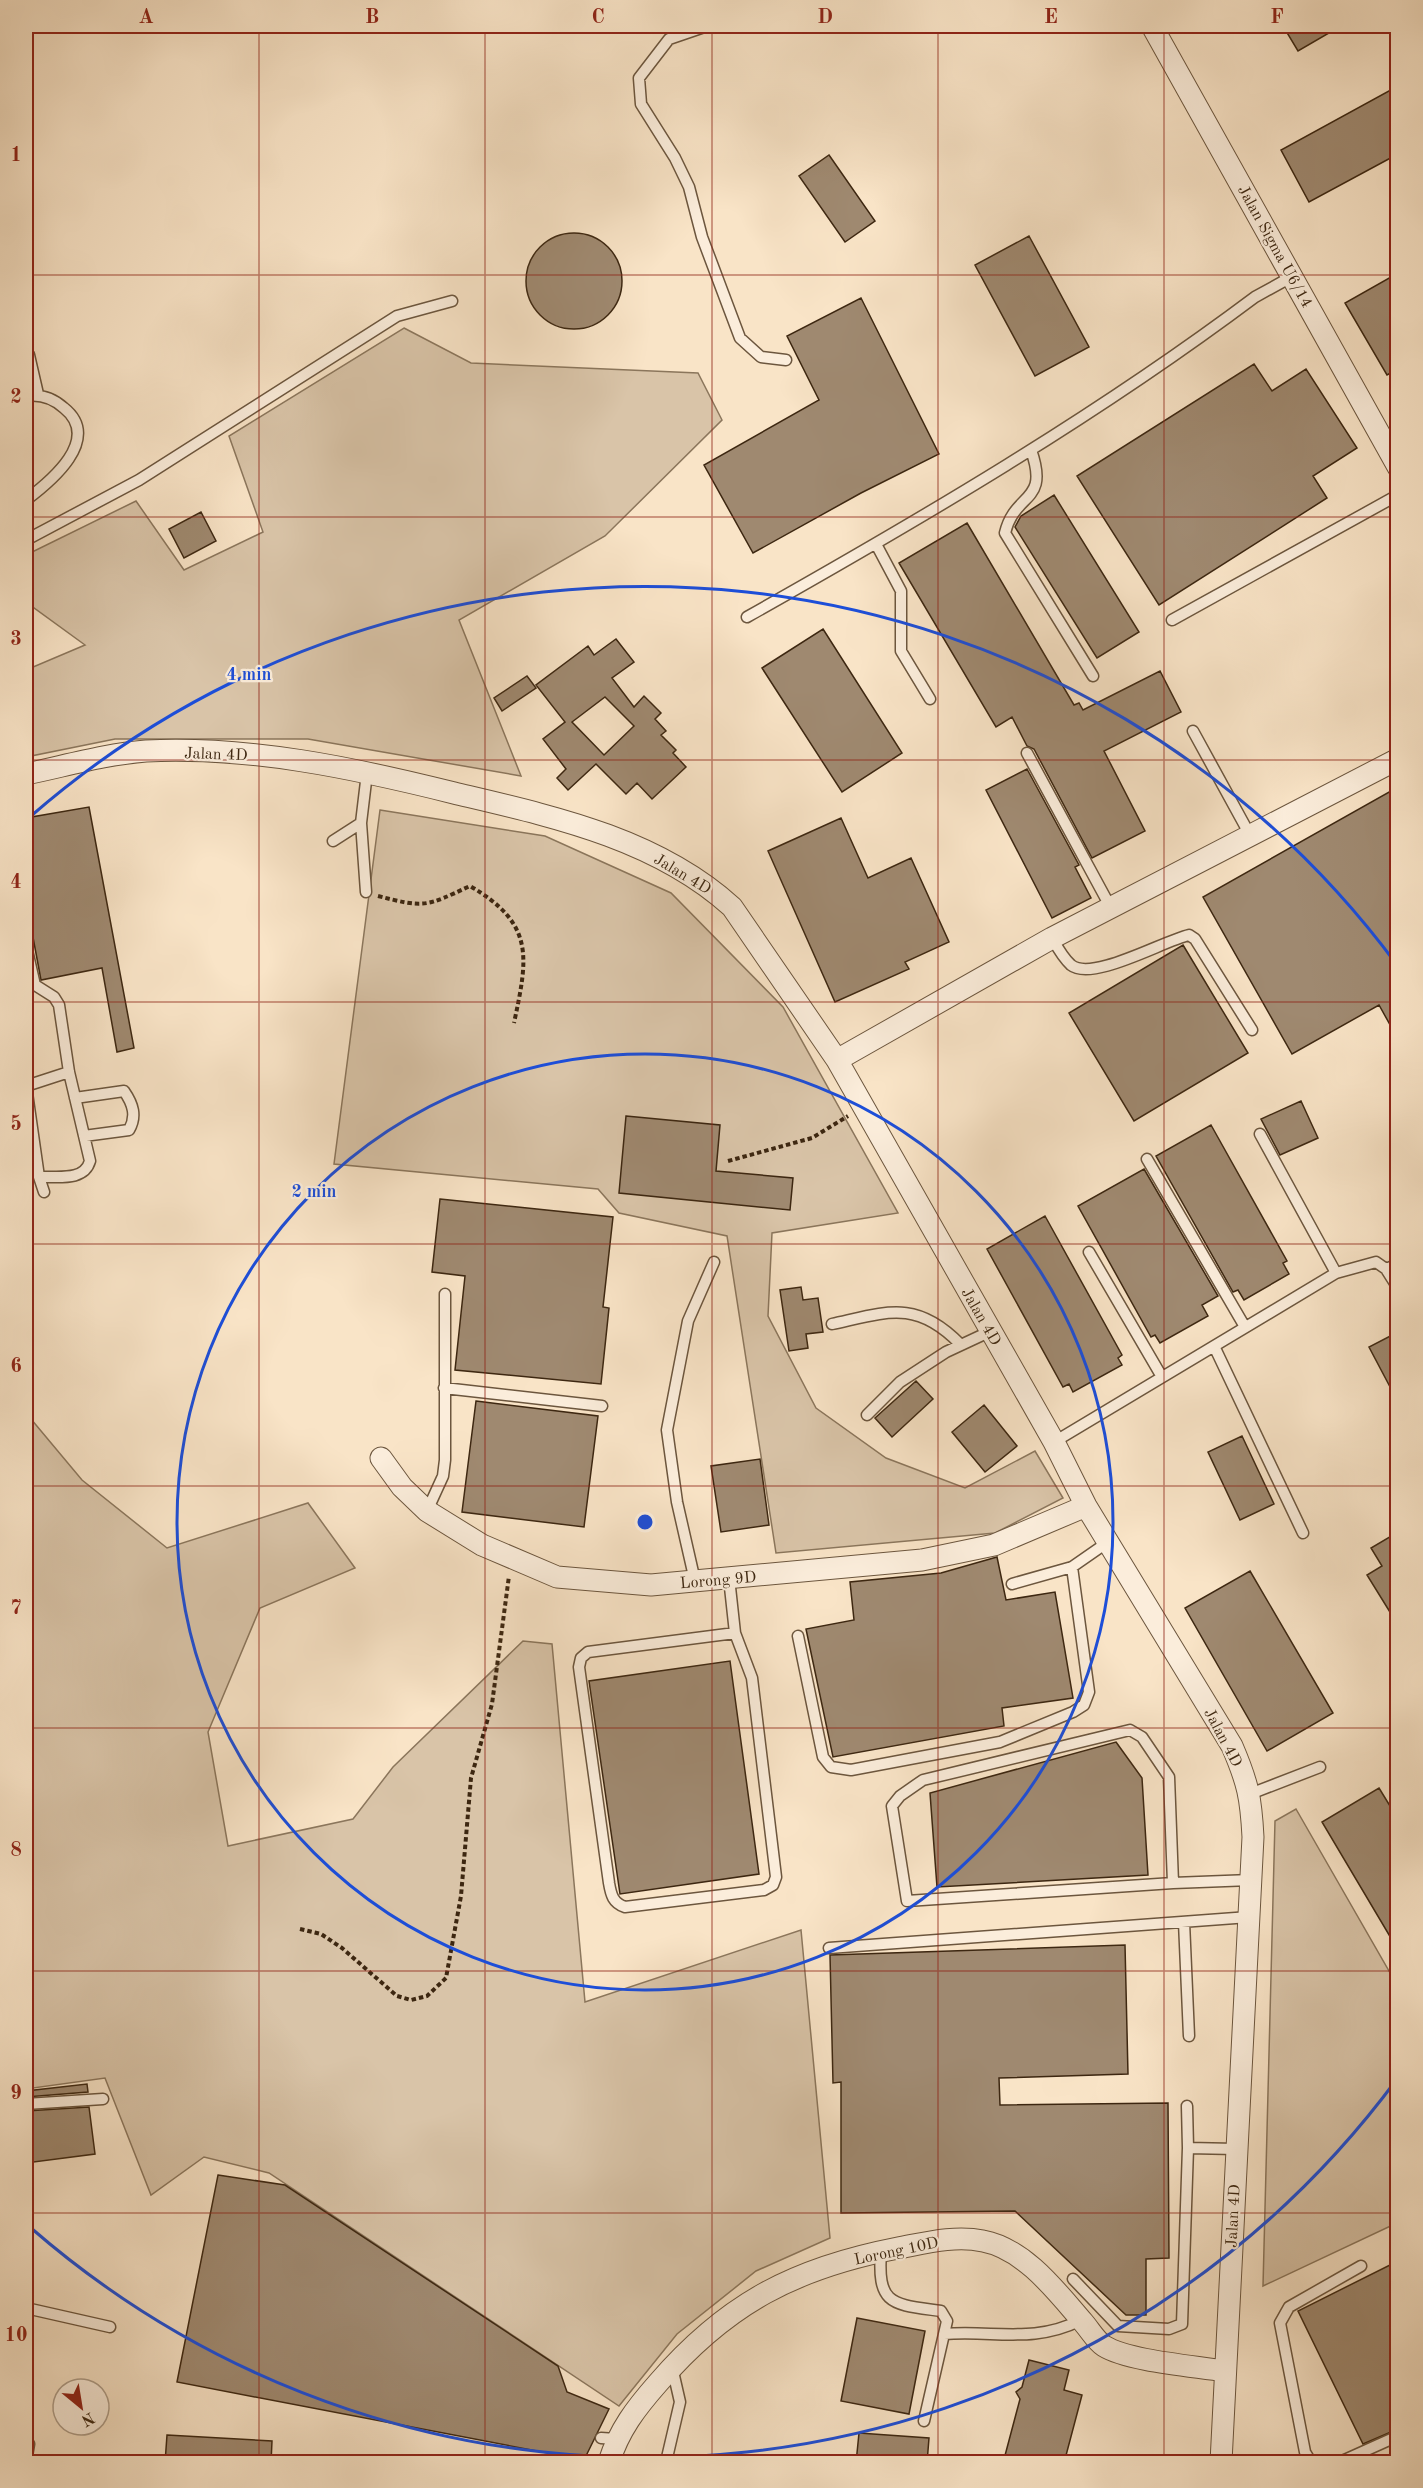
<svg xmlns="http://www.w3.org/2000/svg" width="1423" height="2488" font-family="'Old Standard TT',serif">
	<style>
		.green { fill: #d9c4a8; stroke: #8b765c; stroke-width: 1.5 }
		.building { fill: #9f8970; stroke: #3d2711; stroke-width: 1.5; fill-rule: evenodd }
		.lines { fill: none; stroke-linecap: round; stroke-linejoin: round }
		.service-casing { stroke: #6c563e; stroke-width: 13 }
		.minor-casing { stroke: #6c563e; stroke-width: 23 }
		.path { stroke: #3d2711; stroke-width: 4; stroke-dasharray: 4.5 3; stroke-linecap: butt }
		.service { stroke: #fbeddb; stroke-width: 10 }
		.minor { stroke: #fbeddb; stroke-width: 21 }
		.grid { fill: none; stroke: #8f2418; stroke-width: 1.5; stroke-opacity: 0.55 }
		.ring { fill: none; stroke: #1d4ed8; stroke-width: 3 }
		.labels { text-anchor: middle; stroke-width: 4.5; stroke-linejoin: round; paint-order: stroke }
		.street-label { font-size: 16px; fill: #3d2711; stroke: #fbeddb }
		.centre { fill: #1d4ed8; stroke: #fbeddb; stroke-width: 3 }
		.ring-label { font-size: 18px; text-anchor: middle; font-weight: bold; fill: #1d4ed8; stroke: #fbeddb; stroke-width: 4.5; stroke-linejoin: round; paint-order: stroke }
		.neatline { fill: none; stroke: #8f2418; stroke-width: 2 }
		.grid-label { font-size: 20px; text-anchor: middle; font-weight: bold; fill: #8f2418 }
	</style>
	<rect width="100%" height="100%" fill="#f9e4c7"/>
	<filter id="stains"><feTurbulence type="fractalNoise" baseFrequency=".00333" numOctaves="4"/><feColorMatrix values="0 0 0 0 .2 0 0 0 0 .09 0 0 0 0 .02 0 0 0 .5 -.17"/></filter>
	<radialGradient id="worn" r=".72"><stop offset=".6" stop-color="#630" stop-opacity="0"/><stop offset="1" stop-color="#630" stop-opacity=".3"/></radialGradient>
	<path class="green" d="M404,328l67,35 227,10 24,47 -117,116 -146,84 62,156 -213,-37h-193l-89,18v-87l59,-25 -59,-43v-47l110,-54 48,69 79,-38 -34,-96z
		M380,810l165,26 126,57 112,114 115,206 -126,20 -4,83 48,92 70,50 79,30 70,-37 28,47 -68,35 -219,20 -49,-317 -108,-23 -21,-24 -264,-25z
		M26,1413l56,67 85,68 141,-45 47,65 -95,40 -52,124 20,114 125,-27 40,-52 130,-126 29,3 33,358 216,-72 29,308 -74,33 -79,63 -58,72 -350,-233 -65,-16 -53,38 -46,-117 -79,11z
		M1296,1809l101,176v238l-134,63 12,-465z"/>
	<path class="building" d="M1283,26h58l-43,25z
		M1398,86v68l-89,48 -28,-52z
		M829,155l46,66 -30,21 -46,-66z
		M526 281a48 48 0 1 1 96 0a48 48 0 1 1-96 0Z
		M1029,236l60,111 -54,29 -60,-111z
		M1398,273v96l-11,6 -42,-72z
		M861,298l78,156 -78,39 -108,60 -49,-88 115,-65 -32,-64z
		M1254,364l18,27 34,-22 51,79 -44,28 14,22 -168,107 -82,-129z
		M1054,495l85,137 -42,26 -82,-131 6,-11z
		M201,512l15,29 -32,17 -15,-29z
		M967,523l107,182 5,-2 4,7 77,-39 21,41 -77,39 41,80 -53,27 -58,-109 -7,-3 -15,-29 -16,10 -97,-164z
		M823,629l79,124 -60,39 -80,-124z
		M616,639l18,23 -22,16 22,29 10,-11 17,17 -6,6 11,12 -5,4 15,15 -3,3 13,14 -34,32 -15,-16 -11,11 -30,-30 -28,26 -11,-12 9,-9 -23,-30 22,-17 -29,-37 52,-39 6,9zM605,697l29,29 -30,29 -32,-33z
		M527,676l9,12 -34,23 -8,-13z
		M1027,769l52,96 -4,2 16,31 -39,20 -66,-128z
		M1398,787v252l-19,-34 -87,49 -89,-157z
		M89,807l45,241 -17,4 -15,-84 -61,12 -15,-80v-82z
		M841,818l27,60 43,-20 38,84 -44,20 4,7 -74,33 -67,-151z
		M1183,945l65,108 -114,68 -65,-108z
		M1301,1101l17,37 -38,17 -19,-36z
		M626,1116l94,9 -4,46 77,7 -3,32 -171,-17z
		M1211,1125l76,136 -4,2 6,11 -45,26 -6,-10 -5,2 -77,-136z
		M1144,1169l74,127 -16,9 6,11 -48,27 -5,-8 -4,2 -73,-131z
		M440,1199l173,18 -10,90 6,1 -8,76 -146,-14 10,-94 -33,-4z
		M1045,1216l77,139 -4,3 4,7 -49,27 -4,-8 -6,3 -76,-138z
		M801,1287l2,13 15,-2 5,34 -17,2 2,14 -19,3 -9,-61z
		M1398,1332v70l-29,-55z
		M916,1381l17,18 -41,38 -17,-19z
		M476,1401l122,15 -14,111 -122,-15z
		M984,1405l33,41 -32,26 -33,-40z
		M1242,1436l32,68 -34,16 -32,-68z
		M760,1459l9,66 -48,7 -10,-66z
		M1398,1532v93l-31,-50 15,-9 -11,-18z
		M997,1557l9,43 49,-8 18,106 -71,10 2,18 -171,31 -27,-128 48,-9 -4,-38 91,-9z
		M1250,1571l83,142 -66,38 -82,-143z
		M730,1661l29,213 -139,20 -31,-213z
		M1116,1742l26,36 6,97 -211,12 -7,-94z
		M1379,1788l19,31v131l-76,-128z
		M1125,1945l3,129 -129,4 1,27 168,-2 1,155 -23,1v56h-20l-111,-104 -174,2v-131l-8,1 -3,-128z
		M87,2084l1,8 -62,5v-6z
		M89,2107l6,47 -69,9v-52z
		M218,2175l67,10 273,181 9,26 42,17 -25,51 -407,-78z
		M1398,2261v168l-35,15 -65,-133z
		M857,2318l68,13 -16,83 -68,-13z
		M1029,2360l40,10 -5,20 18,5 -18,68h-61l17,-64 -4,-7 6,-5z
		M859,2433l70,5 -2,25h-71z
		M167,2435l105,6 -1,22h-106z"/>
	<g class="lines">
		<defs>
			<path id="service" d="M707,26l-38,13 -30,39 2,26 34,54 14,29 13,50 38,101 21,19 25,3
				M26,354l3,1 9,39
				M26,396c14,-2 27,2 38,12 39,31 -14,74 -38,92
				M1031,450c19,54 -16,41 -26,83l88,143
				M26,540l113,-60 258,-164 55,-15
				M876,544l25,47v60l29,48
				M747,617c174,-98 348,-200 508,-320l38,-21
				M1172,620l226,-125
				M1193,731l57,104
				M1027,753l84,155
				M333,841l28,-18
				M366,892l-5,-69 6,-50
				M1052,938c5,9 11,20 19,27 21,17 92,-24 118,-30l6,4 57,91
				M26,946l9,39 19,12 5,8 10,67 21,89c-6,21 -33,15 -51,16
				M75,1098l49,-7c9,13 13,25 5,39l-45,6
				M1260,1134l76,139
				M1147,1159l98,168
				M44,1192l-5,-15 -13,-91 43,-14
				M1089,1252l73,125
				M1386,1269l12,-5
				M832,1324c55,-12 84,-25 128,20
				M1214,1346l89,187
				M444,1388l158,18
				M867,1415l33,-33 46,-30 45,-21
				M1054,1442l282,-169 40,-11 10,7 12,19
				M427,1511l16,-35 2,-16v-166
				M729,1578l6,55 17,45 24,199 -3,8 -9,5 -139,17c-12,-4 -14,-12 -16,-24l-30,-216 2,-9 7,-6 147,-19
				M695,1581l-18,-79 -10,-72 21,-109 26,-59
				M1012,1584l60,-17 36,-25
				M798,1636l25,121 8,10 20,3 149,-28 73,-30 11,-7 5,-13 -17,-125
				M1250,1794l70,-27
				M1173,1883l-266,18 -15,-95 8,-10 23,-16 207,-50 12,7 27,40 4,106 78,-3
				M1184,1922l5,114
				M829,1948l420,-31
				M26,2104l77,-5
				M1188,2148l48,1
				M881,2251c-4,55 11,53 60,60l6,10 -23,100
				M1073,2279l45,47 51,3 13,-5 6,-176 -1,-42
				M26,2308l84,19
				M944,2334c51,-4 89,10 137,-14
				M601,2438l15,1
				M287,2461l17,1
				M26,2462l3,-18
				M666,2462l14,-60 -8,-35
				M1311,2462l-6,-10 -25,-129 9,-16 72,-41
				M1340,2462l58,-26"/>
			<path id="minor" d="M1152,26l246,441
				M26,774c39,-8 80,-20 120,-23 104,-5 208,17 308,42 97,23 202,45 278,114l105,153 217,382 32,64 146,240c16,37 19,52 21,91l-32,625
				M837,1060l215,-122 346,-179
				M381,1458l21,29 25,24 55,34 75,32 94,8 271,-25 72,-15 92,-39
				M609,2462c10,-32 27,-54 49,-79 69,-80 137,-115 240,-135 27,-5 57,-13 85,-7 42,8 74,51 100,81 7,8 13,19 21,24 24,15 90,20 120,25"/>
		</defs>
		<use href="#service" class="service-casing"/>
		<use href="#minor" class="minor-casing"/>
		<path class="path" d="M378,896c47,12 47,11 92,-10 65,38 58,71 44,137
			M728,1161l84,-23 36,-22
			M300,1929l21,5 21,14 55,48 14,4 16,-4 19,-18 15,-82 10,-118 21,-74 17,-128"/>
		<use href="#service" class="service"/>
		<use href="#minor" class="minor"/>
	</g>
	<path class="grid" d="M259,26v2436M485,26v2436M712,26v2436M938,26v2436M1164,26v2436M26,275h1372M26,517h1372M26,760h1372M26,1002h1372M26,1244h1372M26,1486h1372M26,1728h1372M26,1971h1372M26,2213h1372"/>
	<g class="ring">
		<circle cx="645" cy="1522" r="468"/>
		<path d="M1397 2079A936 936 0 0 1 31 2228M31 816A936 936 0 0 1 1397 965"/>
	</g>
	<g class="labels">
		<g class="street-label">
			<text transform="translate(1276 246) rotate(61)" y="6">Jalan Sigma U6/14</text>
			<text transform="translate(216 753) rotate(2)" y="6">Jalan 4D</text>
			<text transform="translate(683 873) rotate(31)" y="6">Jalan 4D</text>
			<text transform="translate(982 1316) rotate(60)" y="6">Jalan 4D</text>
			<text transform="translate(718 1579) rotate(-5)" y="6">Lorong 9D</text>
			<text transform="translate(1224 1737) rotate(62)" y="6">Jalan 4D</text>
			<text transform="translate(1232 2216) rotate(-87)" y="6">Jalan 4D</text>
			<text transform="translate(896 2250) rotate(-12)" y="6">Lorong 10D</text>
		</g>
	</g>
	<circle cx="645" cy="1522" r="9" class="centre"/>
	<g class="ring-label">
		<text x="249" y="680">4 min</text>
		<text x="314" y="1197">2 min</text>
	</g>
	<rect width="1423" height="2488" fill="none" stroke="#f9e4c7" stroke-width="66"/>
	<g transform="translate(81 2407) rotate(150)"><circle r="28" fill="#fbeddb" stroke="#af9e8a" stroke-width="1.5"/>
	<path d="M0-4.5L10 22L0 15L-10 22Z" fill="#8f2418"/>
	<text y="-9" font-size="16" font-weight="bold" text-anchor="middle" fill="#3d2711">N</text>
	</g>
	<rect x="33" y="33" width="1357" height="2422" class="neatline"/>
	<g class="grid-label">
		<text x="146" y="23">A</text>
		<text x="372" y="23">B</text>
		<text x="598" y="23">C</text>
		<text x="825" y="23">D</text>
		<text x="1051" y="23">E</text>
		<text x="1277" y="23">F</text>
		<text x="16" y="161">1</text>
		<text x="16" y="403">2</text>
		<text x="16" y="645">3</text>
		<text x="16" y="888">4</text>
		<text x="16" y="1130">5</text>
		<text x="16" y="1372">6</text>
		<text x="16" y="1614">7</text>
		<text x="16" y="1856">8</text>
		<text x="16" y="2099">9</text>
		<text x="16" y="2341">10</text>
	</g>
	<rect width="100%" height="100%" filter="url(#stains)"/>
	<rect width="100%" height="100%" fill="url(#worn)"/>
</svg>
